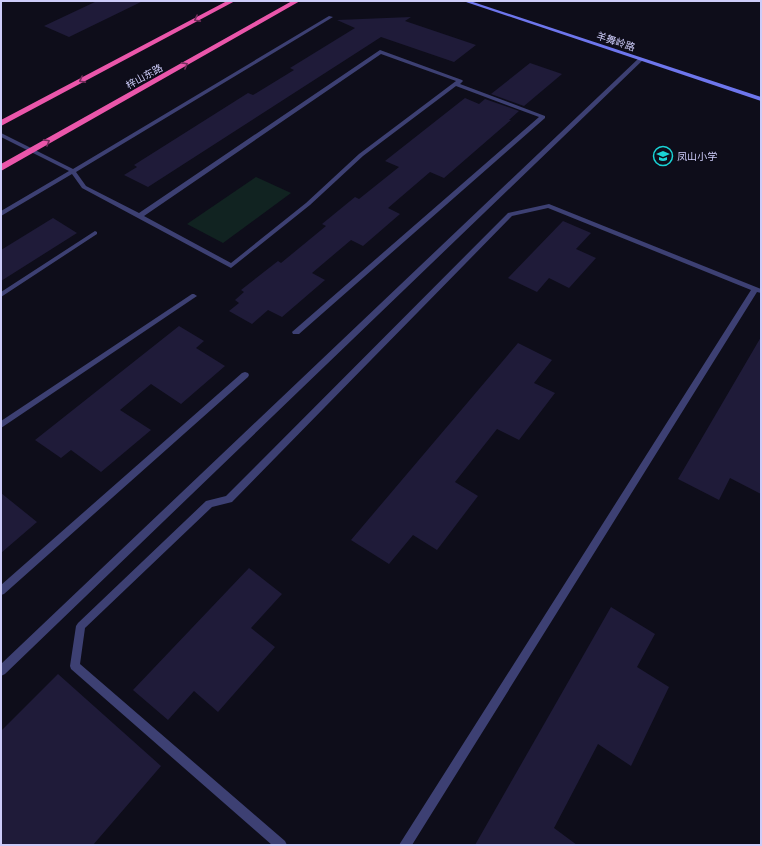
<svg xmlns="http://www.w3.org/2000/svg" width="762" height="846" font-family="Roboto,'Noto Sans SC',sans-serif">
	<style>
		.green { fill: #112321 }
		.building { fill: #1f1b39 }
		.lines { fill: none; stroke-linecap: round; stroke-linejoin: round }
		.street { fill: #3d4073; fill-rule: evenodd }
		.secondary { fill: #6e76ed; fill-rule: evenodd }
		.highway { fill: #ea56aa; fill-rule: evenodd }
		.oneway { stroke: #712e5b }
		.labels { text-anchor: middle; stroke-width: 3; stroke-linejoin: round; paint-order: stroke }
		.far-street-label { font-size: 10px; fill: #cdccf9; stroke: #0e0d1a }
		.far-poi-label { font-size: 10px; fill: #cdccf9; stroke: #0e0d1a; text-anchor: start }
	</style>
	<rect width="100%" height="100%" fill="#0e0d1a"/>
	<path class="green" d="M256,177l35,16 -68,50 -36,-19z"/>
	<path class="building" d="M97,1h46l-74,36 -25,-11z
		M411,17l-6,4 71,24 -22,17 -73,-25 -233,150 -24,-12 13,-8 -3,-2 114,-72 5,2 41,-25 -4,-2 65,-40 -18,-8z
		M530,63l32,11 -38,32 -33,-12z
		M465,98l14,6 6,-5 34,12 -10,9h2l-67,58 -14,-6 -42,36 12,6 -37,32 -12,-6 -39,33 13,7 -43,37 -14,-7 -16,14 -23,-13 10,-8 -4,-3 9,-8 -3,-2 37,-29 3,2 45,-37 -4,-2 33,-27 4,2 40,-32 -14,-6z
		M53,218l24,15 -76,48v-31z
		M563,221l28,12 -15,16 20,9 -27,30 -20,-10 -12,14 -29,-14z
		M179,326l25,15 -8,7 29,18 -44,38 -30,-20 -31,26 31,20 -50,42 -30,-22 -10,8 -26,-18z
		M761,337v157l-31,-16 -11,22 -41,-21z
		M518,343l34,17 -18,23 21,10 -36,47 -22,-11 -42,53 23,14 -41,54 -24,-15 -24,29 -38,-24z
		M1,493l36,29 -36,31z
		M249,568l33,26 -31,34 24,19 -57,65 -24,-21 -26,29 -35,-30z
		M611,607l44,27 -18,33 32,20 -38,79 -33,-22 -44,84 23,17h-102z
		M58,674l103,92 -68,79h-92v-114z"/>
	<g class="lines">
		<path class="street" d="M329,16l4,1 -257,155 10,14 53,27 241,-163 82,30 1,1 -3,3 85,32v2l-246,216h-6l-1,-2 247,-215 -83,-31 -93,70 -53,49 -79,63 -149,-80 -10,-14 -71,42v-5l68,-40 -68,-34v-4l72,36zM381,54l75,27 -97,73 -53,49 -75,60 -87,-47z
			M639,58l5,1 -639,615 -4,2v-12z
			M549,204l212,85v4l-4,-1 -345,553h-13l352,-555 -203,-82 -36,8 -280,286 -20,5 -127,121 -5,36 205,177 2,4h-15l-201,-176 -1,-3 6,-40 2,-3 128,-122 20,-5 282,-283z
			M95,231l2,1v2l-96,63v-5z
			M192,294h2l3,2 -196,132v-7z
			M245,372l3,1 1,2 -1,2 -244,217 -3,1v-10l241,-212z"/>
		<path class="secondary" d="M463,1h7l291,96v4z"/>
		<path class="highway" d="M227,1h8l-234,125v-6z
			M292,1h8l-299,170v-7z"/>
	</g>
	<defs><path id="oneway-chevron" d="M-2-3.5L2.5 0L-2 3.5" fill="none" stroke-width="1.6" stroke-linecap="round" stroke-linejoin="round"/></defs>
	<g class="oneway">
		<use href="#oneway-chevron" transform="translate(197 19) rotate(152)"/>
		<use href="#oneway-chevron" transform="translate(185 65) rotate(-29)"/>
		<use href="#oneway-chevron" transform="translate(82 80) rotate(152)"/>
		<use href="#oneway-chevron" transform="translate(47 142) rotate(-29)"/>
	</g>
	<defs>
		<symbol id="school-ring" viewBox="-11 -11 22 22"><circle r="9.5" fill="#0e0d1a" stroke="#1ad4d6" stroke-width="1.5"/><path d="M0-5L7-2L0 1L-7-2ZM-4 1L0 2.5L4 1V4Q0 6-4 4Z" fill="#1ad4d6"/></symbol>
	</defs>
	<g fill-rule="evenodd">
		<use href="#school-ring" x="652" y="145" width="22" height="22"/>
	</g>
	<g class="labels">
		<g class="far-street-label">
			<text transform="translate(616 41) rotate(18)" y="4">羊舞岭路</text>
			<text transform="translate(144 76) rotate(-29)" y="4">梓山东路</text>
		</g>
		<g class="far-poi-label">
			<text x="677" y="160">凤山小学</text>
		</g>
	</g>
	<rect width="762" height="846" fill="none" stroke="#cdccf9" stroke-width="4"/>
</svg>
